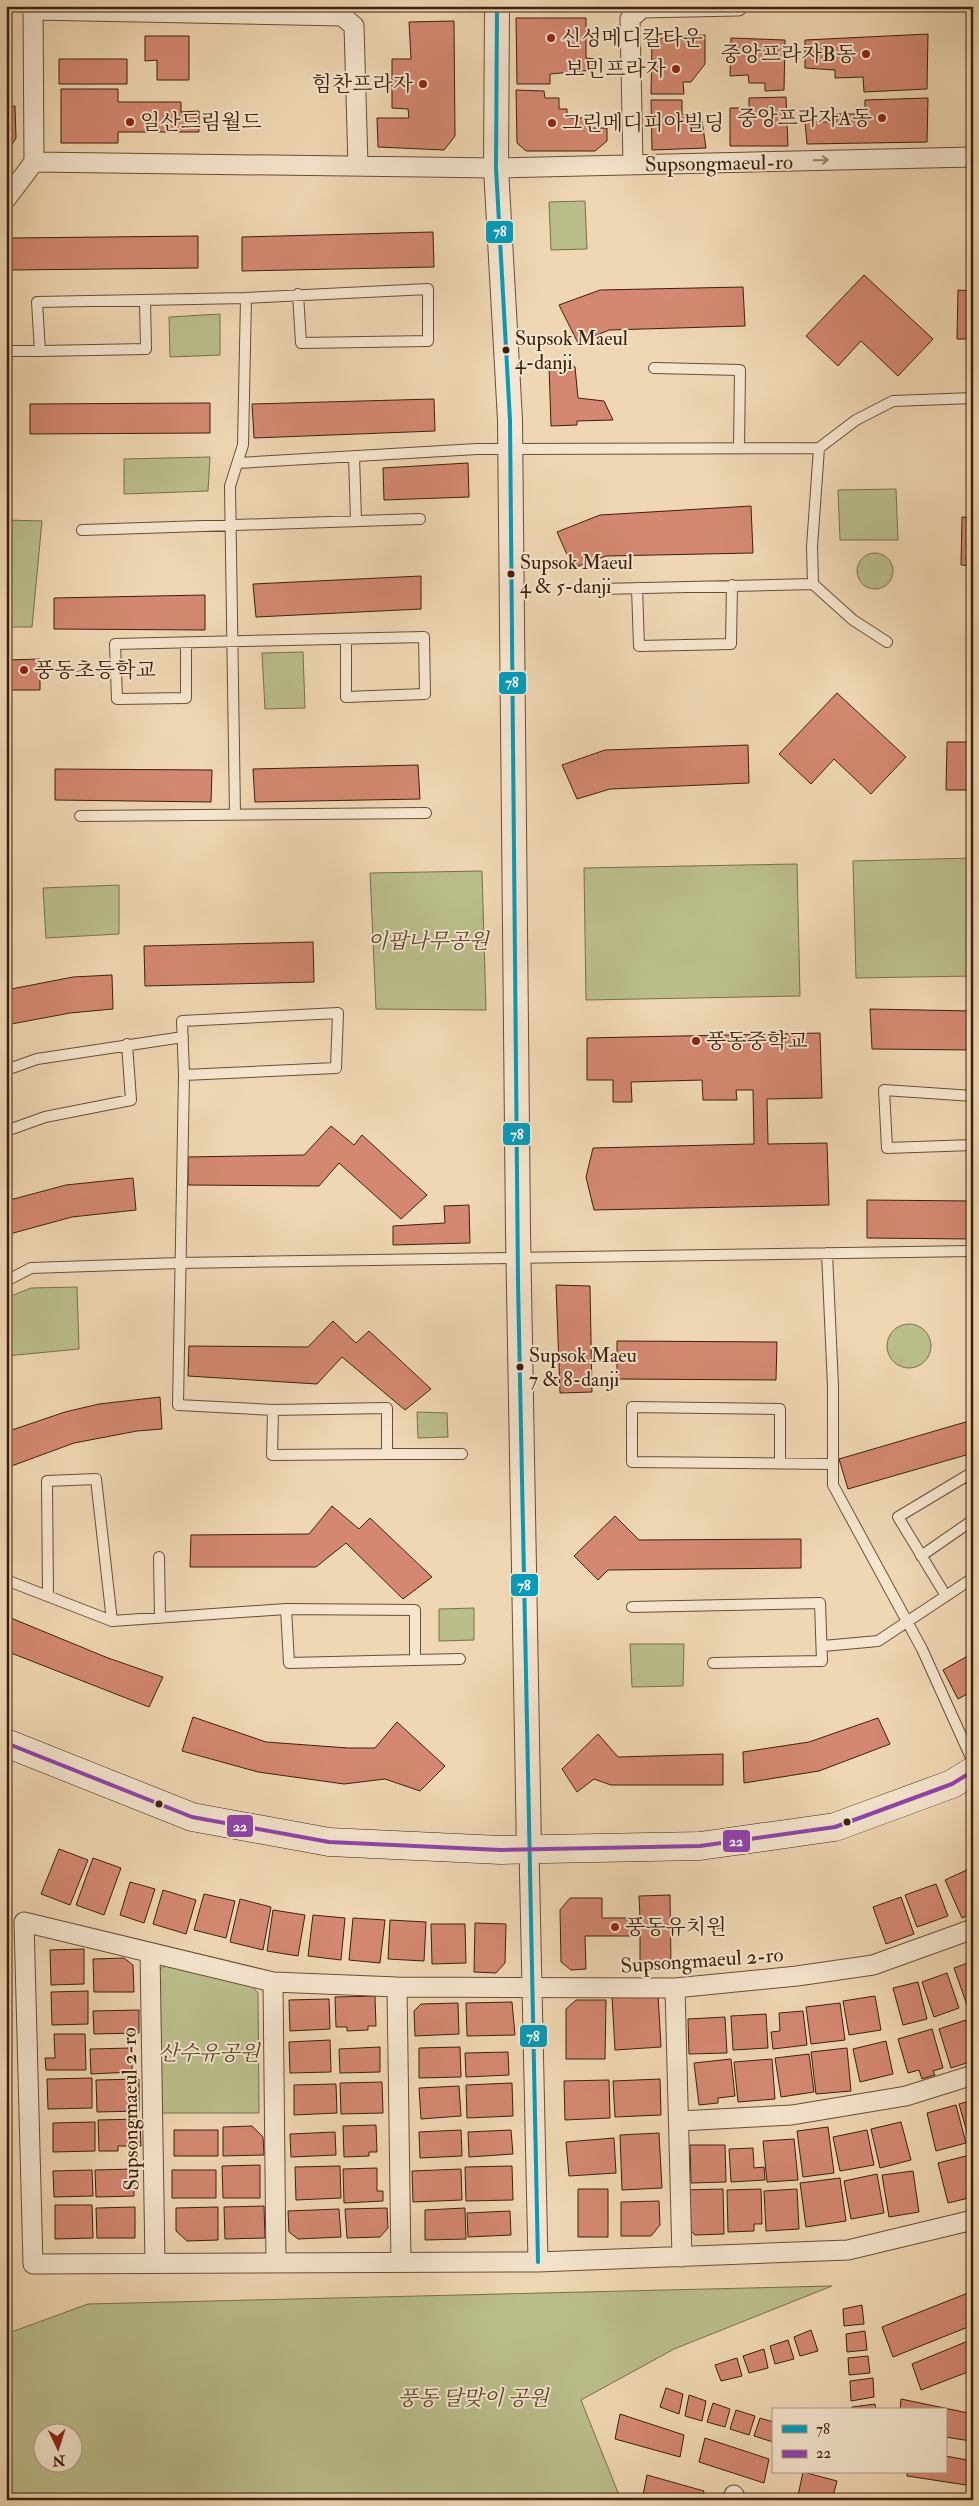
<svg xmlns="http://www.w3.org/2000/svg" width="979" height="2506" font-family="'IM FELL Double Pica','Noto Serif KR',serif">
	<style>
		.green { fill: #babe8b; stroke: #7b6f4c; fill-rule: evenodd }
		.building { fill: #d48871; stroke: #3c200d }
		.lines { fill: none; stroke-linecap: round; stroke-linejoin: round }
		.service-casing { stroke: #694e36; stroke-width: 12 }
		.minor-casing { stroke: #694e36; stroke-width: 21 }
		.tertiary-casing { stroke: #694e36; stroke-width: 26 }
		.secondary-casing { stroke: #3c200d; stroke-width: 29 }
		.service { stroke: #f5e5ce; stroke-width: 10 }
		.minor { stroke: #f5e5ce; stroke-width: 19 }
		.tertiary { stroke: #f5e5ce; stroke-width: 24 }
		.secondary { stroke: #f5e5ce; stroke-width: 28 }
		.bus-1-casing { stroke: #f5e5ce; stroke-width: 8 }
		.bus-2-casing { stroke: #f5e5ce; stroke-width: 8 }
		.bus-1 { stroke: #069bbb; stroke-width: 4 }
		.bus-2 { stroke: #8e44ad; stroke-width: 4 }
		.oneway { stroke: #98826e }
		.poi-dot { fill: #8f2418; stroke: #f5e5ce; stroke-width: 2 }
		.bus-dot { fill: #3c200d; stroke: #f5e5ce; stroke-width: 2 }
		.labels { text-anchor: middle; stroke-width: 4; stroke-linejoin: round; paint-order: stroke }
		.bus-label { font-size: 20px; fill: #3c200d; stroke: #f5e5ce; text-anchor: start }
		.poi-label { font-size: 21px; fill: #3c200d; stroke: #f5e5ce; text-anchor: start }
		.street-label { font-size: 21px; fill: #3c200d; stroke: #f5e5ce }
		.park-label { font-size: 21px; font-style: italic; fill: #5c482c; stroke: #f5e5ce }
		.line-badge { stroke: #f5e5ce; stroke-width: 2 }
		.badge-label { font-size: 14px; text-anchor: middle; font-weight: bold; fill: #fff }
	</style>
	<rect width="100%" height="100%" fill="#efd7b3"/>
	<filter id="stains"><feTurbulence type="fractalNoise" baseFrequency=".004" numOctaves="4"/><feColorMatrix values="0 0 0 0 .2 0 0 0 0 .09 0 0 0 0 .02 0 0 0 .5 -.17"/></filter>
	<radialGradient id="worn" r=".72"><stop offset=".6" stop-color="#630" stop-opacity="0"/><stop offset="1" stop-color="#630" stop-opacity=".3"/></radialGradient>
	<path class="green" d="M585,201l2,48 -36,1 -2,-48z
		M220,314v41l-50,2 -1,-40z
		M210,457l-2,34 -84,3v-35z
		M896,489l2,51h-58l-2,-50z
		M6,520l36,1 -10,106h-26z
		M857 571a18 18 0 1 1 36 0a18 18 0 1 1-36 0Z
		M303,652l2,56 -40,1 -3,-56z
		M973,858v118l-117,2 -3,-117z
		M797,864l3,132 -214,4 -2,-132z
		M482,871l4,139 -110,-1 -6,-136z
		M119,885v49l-73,4 -3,-50z
		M77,1287l2,62 -73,7v-58l25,-10z
		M887 1346a22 22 0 1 1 44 0a22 22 0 1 1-44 0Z
		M417,1412l30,1 1,24 -30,1z
		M474,1608v32l-35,1v-32z
		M630,1644h54l-1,42 -51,1z
		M166,1965l85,20 7,8 1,120h-98l-4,-142z
		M832,2286l-158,63 -93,51 40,100h-615v-166l82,-30zM42,2434h30v30h-30z"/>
	<path class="building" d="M388,6h61v2l-61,1z
		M516,18h70v40l8,1v11l-44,4v10h-33z
		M454,21l1,115 -11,14 -66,-3 -1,-29h32l-1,-9 -16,-1v-49h19l-2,-37z
		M928,34l-1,55 -63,3 -1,-15 -28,1v-8l-30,-2v-28z
		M705,35v29l-14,18h-8l1,12h-33l1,-50 12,-7z
		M145,36h44v44h-32v-20l-12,1z
		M731,38l54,2 -1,50 -19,1v-8h-16l-1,-8 -18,1z
		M59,59h68v25h-68z
		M61,89h57v13h63v10l18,-1v21h-81v11h-57z
		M516,90l28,1 1,7h14v11h8v9h20v10h20v13l-12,10h-69l-9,-8z
		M786,97l2,49h-58v-38h19v-10z
		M928,98l-1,44 -120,2 -2,-22h31v-8h29v-14z
		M651,100h31v14l9,1 11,6 4,27 -54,2z
		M6,106h9l1,32 -10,16z
		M433,232l1,35 -192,4v-34z
		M198,236v32l-186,2 -1,-32z
		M864,275l69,64 -35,37 -37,-35 -23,25 -32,-30z
		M743,287l2,39 -136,4 -31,13 -19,-38 41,-15z
		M958,290l15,1v48h-16z
		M549,365l26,2 3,31 26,3 9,19 -36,1v4l-26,1z
		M434,399l1,32 -181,7 -2,-34z
		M210,403v30l-180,1v-30z
		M468,463l1,34 -85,3 -1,-32z
		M751,506l2,47 -147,3 -33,12 -16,-36 43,-17z
		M962,517l11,1v48l-12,-1z
		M421,576v33l-165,8 -3,-33z
		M205,595v35l-151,-1v-31z
		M40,659v31h-34v-30z
		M837,693l69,64 -35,37 -37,-35 -23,25 -32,-30z
		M947,742h26v48h-27z
		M748,745l1,38 -139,6 -33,10 -15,-34 43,-15z
		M418,765l2,34 -165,3 -2,-33z
		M55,769l157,1 -1,32 -156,-2z
		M313,942l1,40 -169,4 -1,-40z
		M112,975l1,34 -43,4 -64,12v-35l67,-13z
		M870,1009l103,2v39l-101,-1z
		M820,1033l2,65 -55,1 1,45 59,-1 2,62 -235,5 -8,-33 7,-29 161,-4 -1,-54h-17l1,10h-34l-1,-20 -71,2 1,20h-19v-22h-26v-42z
		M331,1126l23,19 8,-10 65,60 -26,24 -62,-56 -20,23 -131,-1v-28l116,-2z
		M133,1178l3,32 -64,7 -66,18v-34l60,-16z
		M867,1200l106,1v38l-106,-1z
		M469,1205l1,38 -77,2v-19l52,-3 -1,-17z
		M556,1285l34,1 2,106 -32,1z
		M333,1321l23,22 13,-12 62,58 -26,21 -63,-53 -25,27 -129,-8 1,-30 119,1z
		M617,1341l160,1 -1,38 -159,-1z
		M160,1397l2,32 -25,2 -63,12 -68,25v-36l59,-20 34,-8z
		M969,1421l4,14v18l-125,36 -9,-30z
		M332,1506l27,23 11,-11 62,59 -29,22 -57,-56 -30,24h-126l1,-32 118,-1z
		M615,1516l24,24 162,-1v29l-193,2 -10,10 -24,-24z
		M6,1616l102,42 55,19 -14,30 -143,-56z
		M973,1653v38l-15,8 -15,-29z
		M193,1717l73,25 82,6h27l22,-26 48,44 -25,25 -35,-12 -41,5 -86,-12 -76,-21z
		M878,1718l12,26 -71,27 -75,12 -1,-31 66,-10z
		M598,1734l20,23 105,-3v31h-112l-17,-6 -17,13 -15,-23z
		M59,1849l29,11 -18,45 -29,-11z
		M93,1858l28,10 -17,47 -28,-10z
		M971,1868l2,45 -11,5 -17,-38z
		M130,1882l25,7 -11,34 -24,-8z
		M936,1884l12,32 -31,11 -12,-32z
		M163,1890l33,10 -10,34 -33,-10z
		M204,1894l31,7 -9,37 -32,-8z
		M670,1895l1,72h-31v-31h-55l1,33 -15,1 -10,-8 -1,-52 10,-12h32v20h38l-1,-22z
		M901,1897l13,37 -28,10 -13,-37z
		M240,1899l31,8 -8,43 -33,-8z
		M273,1910l32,5 -7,41 -31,-5z
		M313,1915l32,3 -4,42 -33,-4z
		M353,1918l32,2 -5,43 -31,-3z
		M390,1920l36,2 -2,39 -36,-2z
		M475,1923l31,1 -1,39 -9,10 -22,-1z
		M431,1924h34l1,39 -34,1z
		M84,1949v35l-33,1 -1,-35z
		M124,1958l9,7 1,27h-40l-1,-33z
		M973,1961v42l-6,2 -13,-37z
		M947,1973l12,35 -25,9 -12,-35z
		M918,1982l9,37 -24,6 -10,-37z
		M88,1991v33l-36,1 -1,-33z
		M658,1994l3,53 -46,3 -3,-53z
		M375,1996l1,30h-8v4l-21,1v-4h-11l-1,-30z
		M875,1996l6,34 -32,5 -6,-34z
		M329,1999l1,30 -40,2 -1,-31z
		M576,2000h30l-1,59h-39v-50z
		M512,2002l3,33 -48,1 -1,-33z
		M458,2003l1,31 -44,2 -1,-25 7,-7z
		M840,2003l5,37 -34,4 -5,-37z
		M139,2010v23l-45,1 -1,-23z
		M803,2011l4,34 -34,4 -2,-17 9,-1 -1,-18z
		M766,2014l2,34 -35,2 -2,-34z
		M725,2017l2,36 -38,1 -1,-35z
		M966,2020l7,19v22l-22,7 -12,-39z
		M932,2029l11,39 -10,3 2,4 -13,4 -3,-9 -11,3 -10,-34z
		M54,2034h31l1,36h-40l-1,-12h10z
		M330,2040l1,32 -41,1 -1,-31z
		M886,2041l7,33 -33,8 -7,-33z
		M380,2047v25l-40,1 -1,-24z
		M460,2047l1,30 -42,1v-30z
		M132,2048v24l-41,2 -1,-25z
		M847,2048l4,43 -35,3 -5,-42z
		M508,2052l1,23 -43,2 -1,-24z
		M809,2054l5,38 -33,5 -6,-39z
		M731,2059l4,37 -17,2v5l-19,2 -5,-42z
		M772,2059l3,40 -37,3 -4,-40z
		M92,2078v30l-44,1 -1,-30z
		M139,2079v32l-42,1 -1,-32z
		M660,2079l1,36 -46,2 -2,-36z
		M609,2080l1,38 -45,2 -1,-39z
		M382,2082l1,31 -42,1 -1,-31z
		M512,2083l1,33 -46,2 -1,-33z
		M336,2084l1,29 -43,2v-30z
		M459,2086l2,30 -40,3 -2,-31z
		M973,2100v42l-3,1 -11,-39z
		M956,2105l10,38 -30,8 -9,-38z
		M140,2119l1,27h-23v5h-19l-1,-31z
		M95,2122v29l-42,1v-29z
		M901,2122l10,38 -31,8 -9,-39z
		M376,2125l1,27h-8v4l-25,1 -1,-31z
		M252,2126l11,11 1,18 -41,1v-29z
		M828,2127l6,46 -31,4 -6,-46z
		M174,2130h44v26h-44z
		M461,2130l1,26 -42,2 -1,-26z
		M511,2130l2,24 -44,3 -1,-25z
		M867,2130l7,35 -34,6 -7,-34z
		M335,2132l1,23 -45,2 -1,-23z
		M659,2133l3,55 -40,2 -2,-55z
		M614,2138l2,35 -47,3 -3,-34z
		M794,2139l4,41 -31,2 -4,-41z
		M690,2145h35l1,37 -35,1z
		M753,2148l1,20 10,-1 1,13 -34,2 -2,-33z
		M970,2155l3,13v29l-25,6 -10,-40z
		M260,2165v33h-37l-1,-32z
		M340,2166l1,32 -45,2 -1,-33z
		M512,2166l1,34 -47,1 -1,-34z
		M377,2168v23h6v10l-39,2 -1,-34z
		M134,2169v27l-38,1 -1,-27z
		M461,2169l1,31 -49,2 -1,-31z
		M92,2170l1,26 -39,1 -1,-26z
		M172,2170h44v28h-44z
		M913,2171l6,41 -30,5 -7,-42z
		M877,2174l7,39 -33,6 -7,-38z
		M840,2178l6,43 -40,6 -6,-44z
		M578,2189h30v48h-30z
		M723,2189l1,45 -29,1 -9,-9v-36z
		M761,2189l1,35h-8v7l-26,1 -1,-42z
		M797,2189l2,40 -33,2 -2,-40z
		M659,2201l1,24 -9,11h-30v-34z
		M55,2205h37l1,33 -38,1z
		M264,2206l1,32 -40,1 -1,-32z
		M135,2207v31h-38l-1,-30z
		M218,2207v33l-31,1 -11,-10v-23z
		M387,2208l1,20 -8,9 -33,1 -2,-29z
		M465,2208l1,31 -41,1v-30z
		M339,2209l2,28 -43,2 -9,-7 -1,-21z
		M510,2211l1,24 -43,2 -1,-24z
		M973,2291v34l-80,32 -11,-30z
		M862,2305l2,19 -20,2 -1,-17z
		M811,2330l7,21 -18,5 -6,-19z
		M865,2331l2,19 -20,2 -1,-18z
		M973,2339v31l-52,20 -9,-26z
		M788,2340l6,19 -19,5 -5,-18z
		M764,2349l4,19 -19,5 -6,-17z
		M868,2356l2,17 -21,2 -1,-17z
		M737,2358l5,18 -21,5 -6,-16z
		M873,2378l1,19 -23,4 -1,-20z
		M666,2388l17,6 -4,20 -19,-7z
		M689,2395l17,6 -4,20 -17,-5z
		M901,2399l72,15 -2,27 -26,-4v-27h-45z
		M713,2403l17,6 -5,18 -18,-5z
		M875,2404l1,6h-24v-3z
		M736,2410l19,6 -6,19 -19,-6z
		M620,2414l64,21 -4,22 -65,-18z
		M760,2418l13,4v20l-19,-6z
		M705,2438l64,21 -5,24 -65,-21z
		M945,2456l28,5v25l-66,-10v-4h38z
		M803,2472l34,9 -5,19h-35z
		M647,2475l57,16 -2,9h-60z"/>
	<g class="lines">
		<defs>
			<path id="service" d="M145,301l1,48 -106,2 -3,-49 209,-4 182,-9v52l-127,2 -3,-49
				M6,351h34
				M654,368l86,2 -1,78
				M354,456l2,64
				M238,463l239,-14 342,-1
				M82,530l338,-11
				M637,588l2,58 92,-2 1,-59
				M601,589l212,-5
				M887,642l-34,-22 -40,-36 -1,-37 7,-99 37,-28 37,-19 80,-3
				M186,643v55l-69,1 -2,-55 309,-7 1,57 -79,3v-58
				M235,814l-5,-328 13,-41 3,-147
				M80,816l346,-3
				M6,1070l31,-11 146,-22
				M184,1075l-2,-54 156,-8 -2,55 -152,7 -6,330 95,5 114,-2v46l-115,1 1,-45
				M973,1096l-89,-6 3,58 86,-3
				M6,1131l39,-14 86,-17 -4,-56
				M827,1253l6,133v99l89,164 51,113
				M6,1281l25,-13 148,-5 794,-12
				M387,1454h75
				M780,1463v-54l-148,-2v55l201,2
				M921,1556l52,-36
				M159,1557l1,61
				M6,1580l106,41 174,-12 129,1v50l-126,3 -3,-54
				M48,1596l-1,-115 49,-2 16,142
				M946,1596l-48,-79 70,-42 5,7
				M632,1607l188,-4 2,58 -109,2
				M823,1646l55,-5 95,-63
				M415,1660l45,-1"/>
			<path id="minor" d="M32,10l310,6 12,10 4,139
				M34,162l462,6 477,-11
				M633,164l-3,-145 12,-11 96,-2
				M6,199l28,-37 -1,-156
				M529,1850l9,412
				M973,1929l-100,36 -76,11 -122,12 -278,-1 -124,-5 -249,-60 9,342 505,-2 310,-12 125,-30
				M150,1953l5,310
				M273,1982l3,280
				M397,1987l4,275
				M675,1988l7,269
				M680,2121l112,-6 114,-19 67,-21
				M732,2500l2,-5"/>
			<path id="tertiary" d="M497,6l-1,162 14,252 8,812 11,618"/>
			<path id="secondary" d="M6,1743l186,74 137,25 172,8 199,-4 135,-19 117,-43 21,-13"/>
		</defs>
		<use href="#service" class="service-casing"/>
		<use href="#minor" class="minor-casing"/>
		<use href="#tertiary" class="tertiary-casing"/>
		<use href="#secondary" class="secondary-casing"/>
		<use href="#service" class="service"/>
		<use href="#minor" class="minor"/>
		<use href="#tertiary" class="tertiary"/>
		<use href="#secondary" class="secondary"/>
		<defs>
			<path id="bus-1" d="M497,6l-1,162 14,252 8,862 20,980"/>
			<path id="bus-2" d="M6,1743l186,74 137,25 172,8 199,-4 135,-19 117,-43 21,-13"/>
		</defs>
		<use href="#bus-1" class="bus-1-casing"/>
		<use href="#bus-2" class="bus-2-casing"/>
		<use href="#bus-1" class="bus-1"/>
		<use href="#bus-2" class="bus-2"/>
	</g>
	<defs><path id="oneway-shaft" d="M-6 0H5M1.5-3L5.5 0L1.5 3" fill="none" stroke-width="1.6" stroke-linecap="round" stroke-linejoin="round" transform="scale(1.25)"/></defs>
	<use class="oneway" href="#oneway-shaft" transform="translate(821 160) rotate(-1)"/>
	<g class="poi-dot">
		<circle cx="551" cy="38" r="5"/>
		<circle cx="866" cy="54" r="5"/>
		<circle cx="676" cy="69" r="5"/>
		<circle cx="423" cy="84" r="5"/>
		<circle cx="882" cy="118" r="5"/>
		<circle cx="130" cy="122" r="5"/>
		<circle cx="552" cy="123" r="5"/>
		<circle cx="24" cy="670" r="5"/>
		<circle cx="696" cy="1041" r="5"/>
		<circle cx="615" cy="1927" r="5"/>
	</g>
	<g class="bus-dot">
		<circle cx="506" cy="350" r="4.5"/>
		<circle cx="511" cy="574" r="4.5"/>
		<circle cx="520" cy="1367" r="4.5"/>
		<circle cx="159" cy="1804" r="4.5"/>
		<circle cx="847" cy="1822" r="4.5"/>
	</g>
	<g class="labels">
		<g class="bus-label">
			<text x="515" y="345">Supsok Maeul<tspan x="515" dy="24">4-danji</tspan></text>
			<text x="520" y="569">Supsok Maeul<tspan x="520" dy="24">4 &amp; 5-danji</tspan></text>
			<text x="529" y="1362">Supsok Maeu<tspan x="529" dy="24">7 &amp; 8-danji</tspan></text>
		</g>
		<g class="poi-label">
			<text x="561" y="45">신성메디칼타운</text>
			<text x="856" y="61" text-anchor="end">중앙프라자B동</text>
			<text x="666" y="76" text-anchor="end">보민프라자</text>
			<text x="413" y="91" text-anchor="end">힘찬프라자</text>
			<text x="872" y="125" text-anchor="end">중앙프라자A동</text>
			<text x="140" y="129">일산드림월드</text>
			<text x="562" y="130">그린메디피아빌딩</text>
			<text x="34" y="677">풍동초등학교</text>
			<text x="706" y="1048">풍동중학교</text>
			<text x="625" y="1934">풍동유치원</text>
		</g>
		<g class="street-label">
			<text transform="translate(719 163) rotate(-1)" y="7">Supsongmaeul-ro</text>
			<text transform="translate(702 1960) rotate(-4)" y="7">Supsongmaeul 2-ro</text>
			<text transform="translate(130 2109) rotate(-91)" y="7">Supsongmaeul 2-ro</text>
		</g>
		<g class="park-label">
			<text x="428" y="948">이팝나무공원</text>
			<text x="209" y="2060">산수유공원</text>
			<text x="473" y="2405">풍동 달맞이 공원</text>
		</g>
	</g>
	<g class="line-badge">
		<rect x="485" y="220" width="29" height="24" rx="5" fill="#069bbb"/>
		<rect x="498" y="671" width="29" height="24" rx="5" fill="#069bbb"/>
		<rect x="502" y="1122" width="29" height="24" rx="5" fill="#069bbb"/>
		<rect x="510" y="1573" width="29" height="24" rx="5" fill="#069bbb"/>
		<rect x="226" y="1814" width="28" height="24" rx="5" fill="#8e44ad"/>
		<rect x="722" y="1829" width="29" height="24" rx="5" fill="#8e44ad"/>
		<rect x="519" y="2024" width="29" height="24" rx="5" fill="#069bbb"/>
	</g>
	<g class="badge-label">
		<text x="500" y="236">78</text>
		<text x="512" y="687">78</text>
		<text x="517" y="1139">78</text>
		<text x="524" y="1590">78</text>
		<text x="240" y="1831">22</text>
		<text x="736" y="1846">22</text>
		<text x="533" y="2041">78</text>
	</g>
	<rect width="979" height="2506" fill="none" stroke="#efd7b3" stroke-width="25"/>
	<rect x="8" y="8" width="964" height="2491" fill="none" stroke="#3c200d" stroke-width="2.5"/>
	<rect x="12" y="12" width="954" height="2481" fill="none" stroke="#3c200d"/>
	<rect x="772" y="2408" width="175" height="65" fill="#f5e5ce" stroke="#ab9681"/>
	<rect x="782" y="2425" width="25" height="8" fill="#069bbb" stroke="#ab9681"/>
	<text x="816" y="2434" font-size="15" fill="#3c200d">78</text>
	<rect x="782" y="2450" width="25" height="8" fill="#8e44ad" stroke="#ab9681"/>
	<text x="816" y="2458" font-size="15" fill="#3c200d">22</text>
	<g transform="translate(58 2448) rotate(176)"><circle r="24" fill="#f5e5ce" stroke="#ab9681"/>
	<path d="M0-4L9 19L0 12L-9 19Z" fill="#8f2418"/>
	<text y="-8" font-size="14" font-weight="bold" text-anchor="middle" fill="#3c200d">N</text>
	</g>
	<rect width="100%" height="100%" filter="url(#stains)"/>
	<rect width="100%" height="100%" fill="url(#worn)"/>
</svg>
